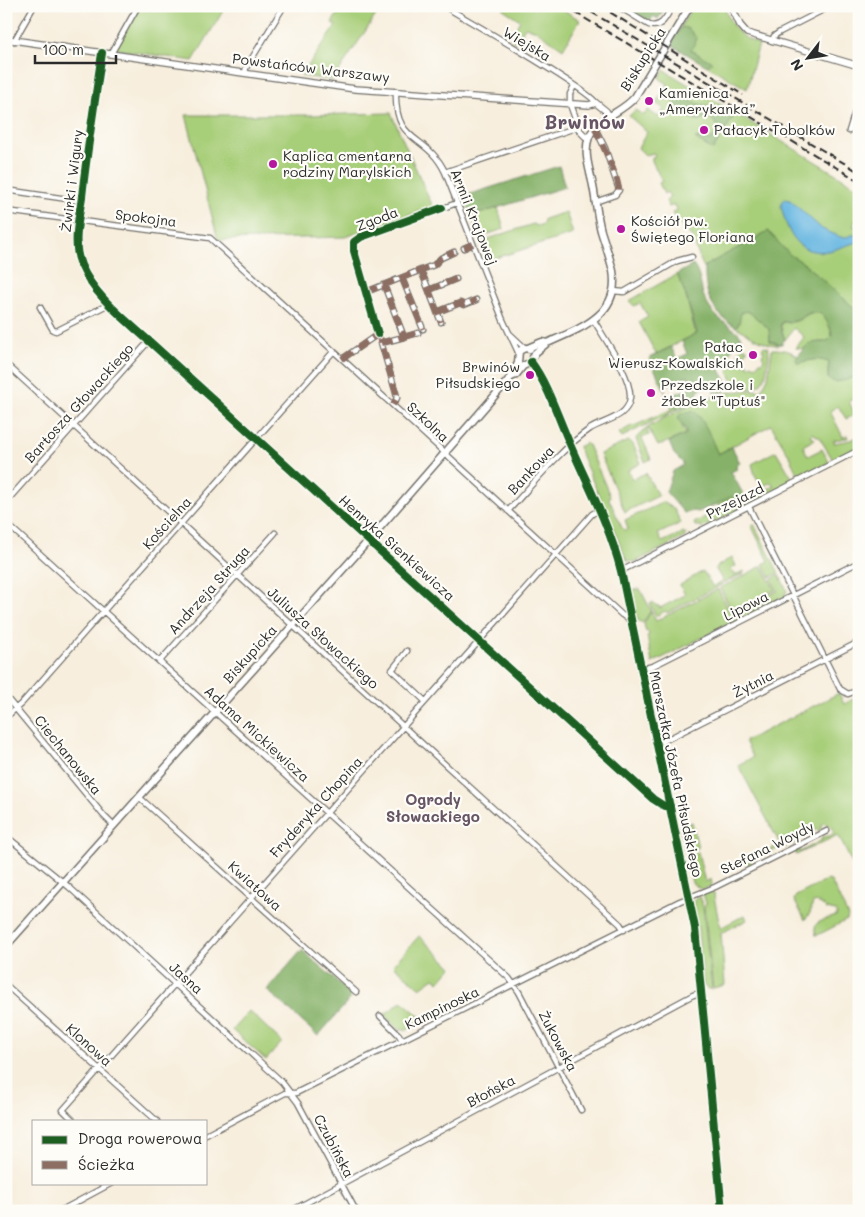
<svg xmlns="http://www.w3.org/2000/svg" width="865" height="1217" font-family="Mali,sans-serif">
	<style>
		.green { fill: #a7ce78; stroke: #697c52; fill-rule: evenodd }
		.forest { fill: #85b168; stroke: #586e4a }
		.water { fill: #66b6e1; stroke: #487086 }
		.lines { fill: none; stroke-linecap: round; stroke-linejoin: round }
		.minor-casing { stroke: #726f69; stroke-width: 7 }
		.tertiary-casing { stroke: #726f69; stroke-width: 8 }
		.secondary-casing { stroke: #726f69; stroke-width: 9 }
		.minor { stroke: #fff; stroke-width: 4.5 }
		.tertiary { stroke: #fff; stroke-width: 5.5 }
		.secondary { stroke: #fff; stroke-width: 6 }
		.rail { stroke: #2b2b2b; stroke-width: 2; stroke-dasharray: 8 4; stroke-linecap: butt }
		.quiet { stroke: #8d6e63; stroke-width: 6; stroke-dasharray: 12 6; stroke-linecap: butt }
		.cycleway-casing { stroke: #fdfcf7; stroke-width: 11 }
		.cycleway { stroke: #1b5e20; stroke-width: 8 }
		.poi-dot { fill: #b5179e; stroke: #fdfcf7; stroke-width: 2 }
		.labels { text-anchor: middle; stroke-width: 4.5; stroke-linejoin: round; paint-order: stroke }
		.street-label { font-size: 14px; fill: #2b2b2b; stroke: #fdfcf7 }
		.poi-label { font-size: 14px; fill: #2b2b2b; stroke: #fdfcf7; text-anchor: start }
		.neighbourhood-label { font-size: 15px; font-weight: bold; fill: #665564; stroke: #fdfcf7 }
		.district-label { font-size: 19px; font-weight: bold; fill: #665564; stroke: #fdfcf7 }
	</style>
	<rect width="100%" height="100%" fill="#fdfcf7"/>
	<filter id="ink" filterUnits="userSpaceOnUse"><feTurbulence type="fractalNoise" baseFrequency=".02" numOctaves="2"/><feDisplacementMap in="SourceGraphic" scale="10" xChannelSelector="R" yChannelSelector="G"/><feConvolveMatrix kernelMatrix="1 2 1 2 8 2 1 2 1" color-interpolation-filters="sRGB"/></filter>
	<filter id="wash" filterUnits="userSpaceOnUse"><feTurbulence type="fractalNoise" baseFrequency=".0096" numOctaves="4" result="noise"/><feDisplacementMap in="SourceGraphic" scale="20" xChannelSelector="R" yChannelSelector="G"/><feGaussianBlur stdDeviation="1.12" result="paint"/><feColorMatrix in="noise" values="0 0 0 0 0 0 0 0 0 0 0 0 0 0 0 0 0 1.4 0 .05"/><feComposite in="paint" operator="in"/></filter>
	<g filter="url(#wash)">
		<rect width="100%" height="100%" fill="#f7eedd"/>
		<path class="green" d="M140,6h86l-33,55 -78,-12z
			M342,6h20l14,9 -43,65 -32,-4 35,-51 -4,-2z
			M505,6h52l23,14 -17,29 -26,-18 -12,-4 -9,16 -6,-4 10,-19 -17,-11z
			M693,6h31c6,19 16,32 35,38l-12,45 -77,-45z
			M664,70l195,118v33l-3,-1 -3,6 6,1v85l-57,-50 -12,-7 -22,-24 -63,35v3c-7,-11 -8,-23 -15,-34 -5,-8 -13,-13 -18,-22l5,-2 -3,-6 -5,2 -3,-6 4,-4 -3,-5 -3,2 -5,-11 3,-2 -10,-20v-3l3,-2 -1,-3 -9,2 -7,-7 9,-16 -18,-16 6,-6 9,5 4,-5 10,7 6,-8 -8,-6 12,-19 -9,-6zM681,93l17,11 24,4 13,6 -22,36 -18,-11 6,-1 8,3 8,-7 3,-6 -12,-12z
			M391,113l42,94 -88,30 -127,3 -32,-125h122z
			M498,208l6,21 -25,8 -8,-21z
			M566,212l7,22 -84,26 -7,-19 51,-17 4,2 6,-2 1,-5z
			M677,274l8,19 10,38 3,2 -42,21 -17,-32 9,-5 -8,-14 -6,3 -5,-5z
			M745,311c9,2 17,11 24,18l1,12 8,3 5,-1c-10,8 -36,-10 -47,-16l3,-4v-8z
			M817,312c9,3 14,16 15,25l-3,4 -17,2 -8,6 -8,-1 8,-11 -10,-9 -9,12 -4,-13v-4c4,-2 8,0 12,-1 10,-2 13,-10 24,-10z
			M764,346l4,1c2,6 0,13 -1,20 -4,40 -49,16 -36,-6 1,-2 4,-3 6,-5 2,-2 3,-7 6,-9l4,2 -4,10 5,4 -1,3h2l2,-2 5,2 3,-4h3l2,-3 -2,-4 2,-4 -2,-2z
			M772,349c11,0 17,1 26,7l-2,4c13,2 20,-3 33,2l-1,6v10l8,4 23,-7v24l-2,-2 -8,4 6,14 -9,4 -8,-13 -8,5 13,26 4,-2 1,3 -14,2v3l17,-3 8,-4v11l-26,13 -14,-23 -7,-4 -2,3 5,3 -12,7 5,10 14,-7 7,13 -31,17 -2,-3 2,-1 -7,-14 1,-1 -21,-35 -53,29 -24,-43 -13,3 1,12 4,8 -28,12 -9,-17 -2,1 2,5 -7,3 9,21 -6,3 -9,-23c7,-15 72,-42 90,-46 11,-2 24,-4 35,-2l7,-14z
			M663,387l13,23 -54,27 -3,-4 14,-8 1,1 38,-17z
			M628,441l5,3 8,19 -13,7 4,9 14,-6 12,23 -33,16 -25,-58z
			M586,443l2,2 22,51 -1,3 13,29 3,2 3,-1 -3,-9 39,-18 10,7 7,14 -23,11 4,8 22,-10 1,2 3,-1 -3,2v2l-50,25 -8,-1 -49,-114z
			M776,451l18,30 -27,14 -3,-4 10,-5 -3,-4 -9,5 -7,-12 -3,-11z
			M762,493l1,4 -61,31 -1,-2h-6l-1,-3 39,-21 -1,-2 -14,6 -2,-2 -7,3 23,-10 9,7z
			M754,524l25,49 -9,4 -7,-13 6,-3 -18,-36z
			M732,557l4,9 -5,2 4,7 9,-4v2l-20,10 -9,-15z
			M762,566l13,24 -43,22 -12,-24z
			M703,571l10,16 8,-5 2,2 -56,29 -2,-2 -9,5 -6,-12 3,-2 3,4 2,-1 2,3 25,-13 -5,-10z
			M779,575l8,15 -2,6 -133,67 -5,-27 2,-1 -1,-4 -2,1 -2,-8 7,-13 5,10 62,-32 13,25 46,-23 -6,-12z
			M640,589l11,21 -8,13 -6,-3 -6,-30z
			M839,693l5,11 15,-8v181l-21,-42 -42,20 -1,-5 3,-2 2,4 22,-12 -1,-3c6,-1 16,0 11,-10l-8,-4 -3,2v4l-2,3 -2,-3 -24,12 1,4 -6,-4 -3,1 1,4 -1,3 -2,-3 -33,16 2,4h-2l-4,-4 34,-18 -42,-79 15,-8 -8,-16z
			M692,822l6,26 -13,3 -5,-24z
			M698,852l7,30 6,-3 1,5 -1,2 -9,4 -10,-7 -6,-29z
			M827,880l4,1 17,35 -1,4 -31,16c0,-3 -1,-6 -1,-9 1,-7 17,-8 22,-12l-1,-4 -10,-2c-4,-4 -7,-8 -13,-6l-3,10 -5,7 -11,-20 2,-4z
			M710,891l5,4 -1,1 6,32 25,-13 2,5 -26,13 4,52 -12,3 -9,-82 2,-3 -3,-9z
			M700,896l3,11 9,82h-4l-5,-4 -5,-55 -5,-24 1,-6z
			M419,936l33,31 -13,15 -5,-4 -14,10 -27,-23z
			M402,1001l23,20c-25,13 -22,13 -41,-6z
			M249,1011l33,31 -16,18 -34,-30z"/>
		<path class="forest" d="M625,6h41l-8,13 -5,-3 -3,6z
			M681,27c8,0 11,6 16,12l-6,11 21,12 -5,4 -37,-22z
			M681,92l17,12 24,4 13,6 -22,36 -18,-11 6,-1 8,3 8,-7 2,-6 -10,-12c-3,1 -5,3 -8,4 -12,2 -27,-13 -29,-24z
			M559,166l6,21 -94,29 -7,-20z
			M768,231l22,24 12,7 57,50v63c-9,4 -23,10 -31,4l1,-17 -12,-3 -19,4 -2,-3c3,-6 10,-16 17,-17 8,-2 13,1 19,-6 0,-9 -6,-18 -12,-24h-11l-13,8 -14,1 -2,4 5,14 -5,4 -10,-3 -1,-12 -21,-18 -7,2 -2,10 -3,4c-25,-15 -32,-33 -31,-61z
			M693,265c7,9 7,18 10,29 7,21 20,27 36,39l2,5 -1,2h-4l-7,15 -1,-1 -6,8 -2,8c5,10 8,8 5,21l-11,2 -1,-7 -4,-1 -11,5 -3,12 -19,8 -7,-13 24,-11 -5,-10 -25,11 -14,-29 22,-11 6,12 10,-5 -5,-13 15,-8 -12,-40 -8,-19z
			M694,411c12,10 17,29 24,43l14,-7 8,16 -4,3 1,3 -6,3 16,29 -3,1 -2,-3 -5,3 -5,-5 -34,15 -4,-1 -10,2 -18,-21 7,-21 9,-5 1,-3 -9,-9 -5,-12 17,-8v-4l-8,-11c1,-8 10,-6 16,-8z
			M302,950l48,43v6l-32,37 -51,-46z"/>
		<path class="water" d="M784,199l6,1 32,29 21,9 9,-3h7v7c-11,2 -20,7 -30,9 -33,5 -41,-18 -48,-45z"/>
	</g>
	<g filter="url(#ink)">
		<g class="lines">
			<defs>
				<path id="minor" d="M444,6c22,13 146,84 152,97
					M618,6l31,19c13,4 18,-9 23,-19
					M14,41l20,-35
					M772,41l2,-5 6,-4 51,-26
					M102,53c-7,48 -15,96 -20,144 -3,21 -10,47 -1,68 13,31 44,54 68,76l504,458 11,7h6
					M111,54l27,-48
					M245,73l1,-5 38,-62
					M396,91c-2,55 30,41 49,81l58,148 15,32
					M570,103v-9l4,-8
					M595,128l10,20 14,42 -4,5 -20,7
					M849,131l10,-32
					M445,172l133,-45
					M6,190l75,11
					M6,211l204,27 412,377 10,7
					M464,248l9,-4
					M421,270l20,52
					M402,278l21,51
					M429,290l27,-11
					M613,291l11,1 53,-31 15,-4
					M366,292l55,-22 13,-5 7,-7 13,-6
					M40,307l13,23 3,1 53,-27
					M437,312l23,-9 4,2 12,-5
					M510,334l15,14
					M404,337l14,-4
					M381,343l23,-6 -20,-52
					M342,359l36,-25
					M6,364l614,560 4,6
					M393,405l4,-7 -1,-5 -42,-142c-2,-7 1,-12 7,-14l96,-34
					M6,502l143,-161
					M749,507l91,182 8,5 11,-4
					M508,511c24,-26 53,-62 82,-82 14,-9 38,-11 40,-31 2,-21 -26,-60 -37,-79
					M6,523l503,455 10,14 62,118
					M621,571l238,-121
					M407,651l-15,19 33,31
					M160,661l115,-128
					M642,669l11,-3 206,-104
					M6,697l98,119 10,10
					M6,717l16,-14 311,-351
					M658,744l201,-102
					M139,797l217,195
					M6,836l63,51 213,195 16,21 58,108
					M6,985l151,136
					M380,1016l19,19 3,5
					M74,1121l-11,-11 529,-596 7,-4
					M206,1135l79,-42h11l384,-192 35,-14 112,-56
					M60,1211l52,-28
					M291,1211l402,-216 8,-2"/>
				<path id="tertiary" d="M731,6l9,19 7,8 112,33
					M6,39l349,50 234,16 7,-2 10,8 3,5
					M570,103l10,28 8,8
					M531,362c17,23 26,53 38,80 18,42 41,84 52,129l74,357 27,283"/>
				<path id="secondary" d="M528,348l14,-6 5,1c32,-14 74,-28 66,-72 -3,-13 -8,-27 -12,-40 -4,-15 -5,-30 -8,-45 -3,-16 -10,-33 -4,-49 9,-20 33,-24 46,-40l55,-91
					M511,377l7,-14 1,-12 6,-3 5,1
					M6,946l356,-398 149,-171 5,-2 7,-9 8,-4 4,-9 12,-10"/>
			</defs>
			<use href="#minor" class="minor-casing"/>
			<use href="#tertiary" class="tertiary-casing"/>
			<use href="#secondary" class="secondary-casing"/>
			<use href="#minor" class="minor"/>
			<use href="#tertiary" class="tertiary"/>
			<use href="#secondary" class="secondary"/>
			<path class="rail" d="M564,6l295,175
				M581,6l278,166
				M600,6l143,89"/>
			<path class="quiet" d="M595,128c4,13 28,54 23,65
				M464,248l9,-4
				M421,270l20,52
				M402,278l21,51
				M429,290l27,-11
				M366,292l55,-22 13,-5 7,-7 13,-6
				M437,312l23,-9 4,2 12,-5
				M378,331l18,62 1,5 -4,7
				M404,337l14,-4
				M381,343l23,-6 -20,-52
				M342,359l36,-25"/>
			<defs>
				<path id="cycleway" d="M102,53c-7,48 -15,96 -20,144 -3,21 -10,47 -1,68 13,31 44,54 68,76l504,458 11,7h6
					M378,334l-24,-83v-9l7,-5 81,-29
					M531,362c17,23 26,53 38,80 18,42 41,84 52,129l74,357 27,283"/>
			</defs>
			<use href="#cycleway" class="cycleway-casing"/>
			<use href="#cycleway" class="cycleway"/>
		</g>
	</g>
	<g class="poi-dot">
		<circle cx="649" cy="101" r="5"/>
		<circle cx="704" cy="130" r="5"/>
		<circle cx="273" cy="164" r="5"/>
		<circle cx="621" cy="229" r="5"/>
		<circle cx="753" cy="355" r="5"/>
		<circle cx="530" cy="375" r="5"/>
		<circle cx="651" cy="393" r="5"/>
	</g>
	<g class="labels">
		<g class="street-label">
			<text transform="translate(527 44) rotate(31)" y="5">Wiejska</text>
			<text transform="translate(643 59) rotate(-58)" y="5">Biskupicka</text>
			<text transform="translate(311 68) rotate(7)" y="5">Powstańców Warszawy</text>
			<text transform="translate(72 181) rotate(-83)" y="5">Żwirki i Wigury</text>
			<text transform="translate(474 217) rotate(68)" y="5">Armii Krajowej</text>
			<text transform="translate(146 218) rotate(7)" y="5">Spokojna</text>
			<text transform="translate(377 219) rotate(-21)" y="5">Zgoda</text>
			<text transform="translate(79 403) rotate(-48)" y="5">Bartosza Głowackiego</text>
			<text transform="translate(428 422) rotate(43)" y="5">Szkolna</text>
			<text transform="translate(531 470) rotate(-47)" y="5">Bankowa</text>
			<text transform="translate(735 501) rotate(-27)" y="5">Przejazd</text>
			<text transform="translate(167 523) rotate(-48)" y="5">Kościelna</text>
			<text transform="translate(397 548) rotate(42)" y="5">Henryka Sienkiewicza</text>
			<text transform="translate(209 590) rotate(-48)" y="5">Andrzeja Struga</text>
			<text transform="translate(746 606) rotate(-27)" y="5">Lipowa</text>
			<text transform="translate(323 638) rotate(42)" y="5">Juliusza Słowackiego</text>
			<text transform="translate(250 654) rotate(-48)" y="5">Biskupicka</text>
			<text transform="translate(753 684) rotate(-27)" y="5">Żytnia</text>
			<text transform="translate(257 734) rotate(42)" y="5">Adama Mickiewicza</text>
			<text transform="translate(68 755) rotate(51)" y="5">Ciechanowska</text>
			<text transform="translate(676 774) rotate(78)" y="5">Marszałka Józefa Piłsudskiego</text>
			<text transform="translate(316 807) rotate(-48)" y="5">Fryderyka Chopina</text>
			<text transform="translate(767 848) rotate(-26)" y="5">Stefana Woydy</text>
			<text transform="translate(255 886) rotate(42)" y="5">Kwiatowa</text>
			<text transform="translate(186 978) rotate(42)" y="5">Jasna</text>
			<text transform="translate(442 1008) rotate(-26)" y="5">Kampinoska</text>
			<text transform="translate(558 1041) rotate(62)" y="5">Żukowska</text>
			<text transform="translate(89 1045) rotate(42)" y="5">Klonowa</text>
			<text transform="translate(491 1091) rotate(-28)" y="5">Błońska</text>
			<text transform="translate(334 1146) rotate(62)" y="5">Czubińska</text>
		</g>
		<g class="poi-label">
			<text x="659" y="98">Kamienica<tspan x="659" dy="16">„Amerykanka”</tspan></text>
			<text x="714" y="135">Pałacyk Tobolków</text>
			<text x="283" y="161">Kaplica cmentarna<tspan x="283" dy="16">rodziny Marylskich</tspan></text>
			<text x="631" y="226">Kościół pw.<tspan x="631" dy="16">Świętego Floriana</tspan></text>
			<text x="743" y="352" text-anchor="end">Pałac<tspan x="743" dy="16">Wierusz-Kowalskich</tspan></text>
			<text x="520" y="372" text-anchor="end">Brwinów<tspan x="520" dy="16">Piłsudskiego</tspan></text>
			<text x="661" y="390">Przedszkole i<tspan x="661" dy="16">żłobek "Tuptuś"</tspan></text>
		</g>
		<g class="neighbourhood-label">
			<text x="433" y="805">Ogrody<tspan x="433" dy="17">Słowackiego</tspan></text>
		</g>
		<g class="district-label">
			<text x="585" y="129">Brwinów</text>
		</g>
	</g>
	<rect width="865" height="1217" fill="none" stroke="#fdfcf7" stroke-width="25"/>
	<rect x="32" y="1120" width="175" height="65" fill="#fdfcf7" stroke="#a9a8a5"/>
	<rect x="42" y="1136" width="25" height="8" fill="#1b5e20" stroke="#a9a8a5"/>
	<text x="78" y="1144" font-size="15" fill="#2b2b2b">Droga rowerowa</text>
	<rect x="42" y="1161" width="25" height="8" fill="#8d6e63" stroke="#a9a8a5"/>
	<text x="78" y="1170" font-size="15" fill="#2b2b2b">Ścieżka</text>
	<g transform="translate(808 58) rotate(239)" stroke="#fdfcf7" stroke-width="4" paint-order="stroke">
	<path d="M0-4L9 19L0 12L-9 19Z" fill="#2b2b2b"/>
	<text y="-8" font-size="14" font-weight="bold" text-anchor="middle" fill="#2b2b2b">N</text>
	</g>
	<path d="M35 55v8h81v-8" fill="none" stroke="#2b2b2b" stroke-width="2.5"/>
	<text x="42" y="55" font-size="15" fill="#2b2b2b" stroke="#fdfcf7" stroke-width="4" paint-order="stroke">100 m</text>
</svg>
